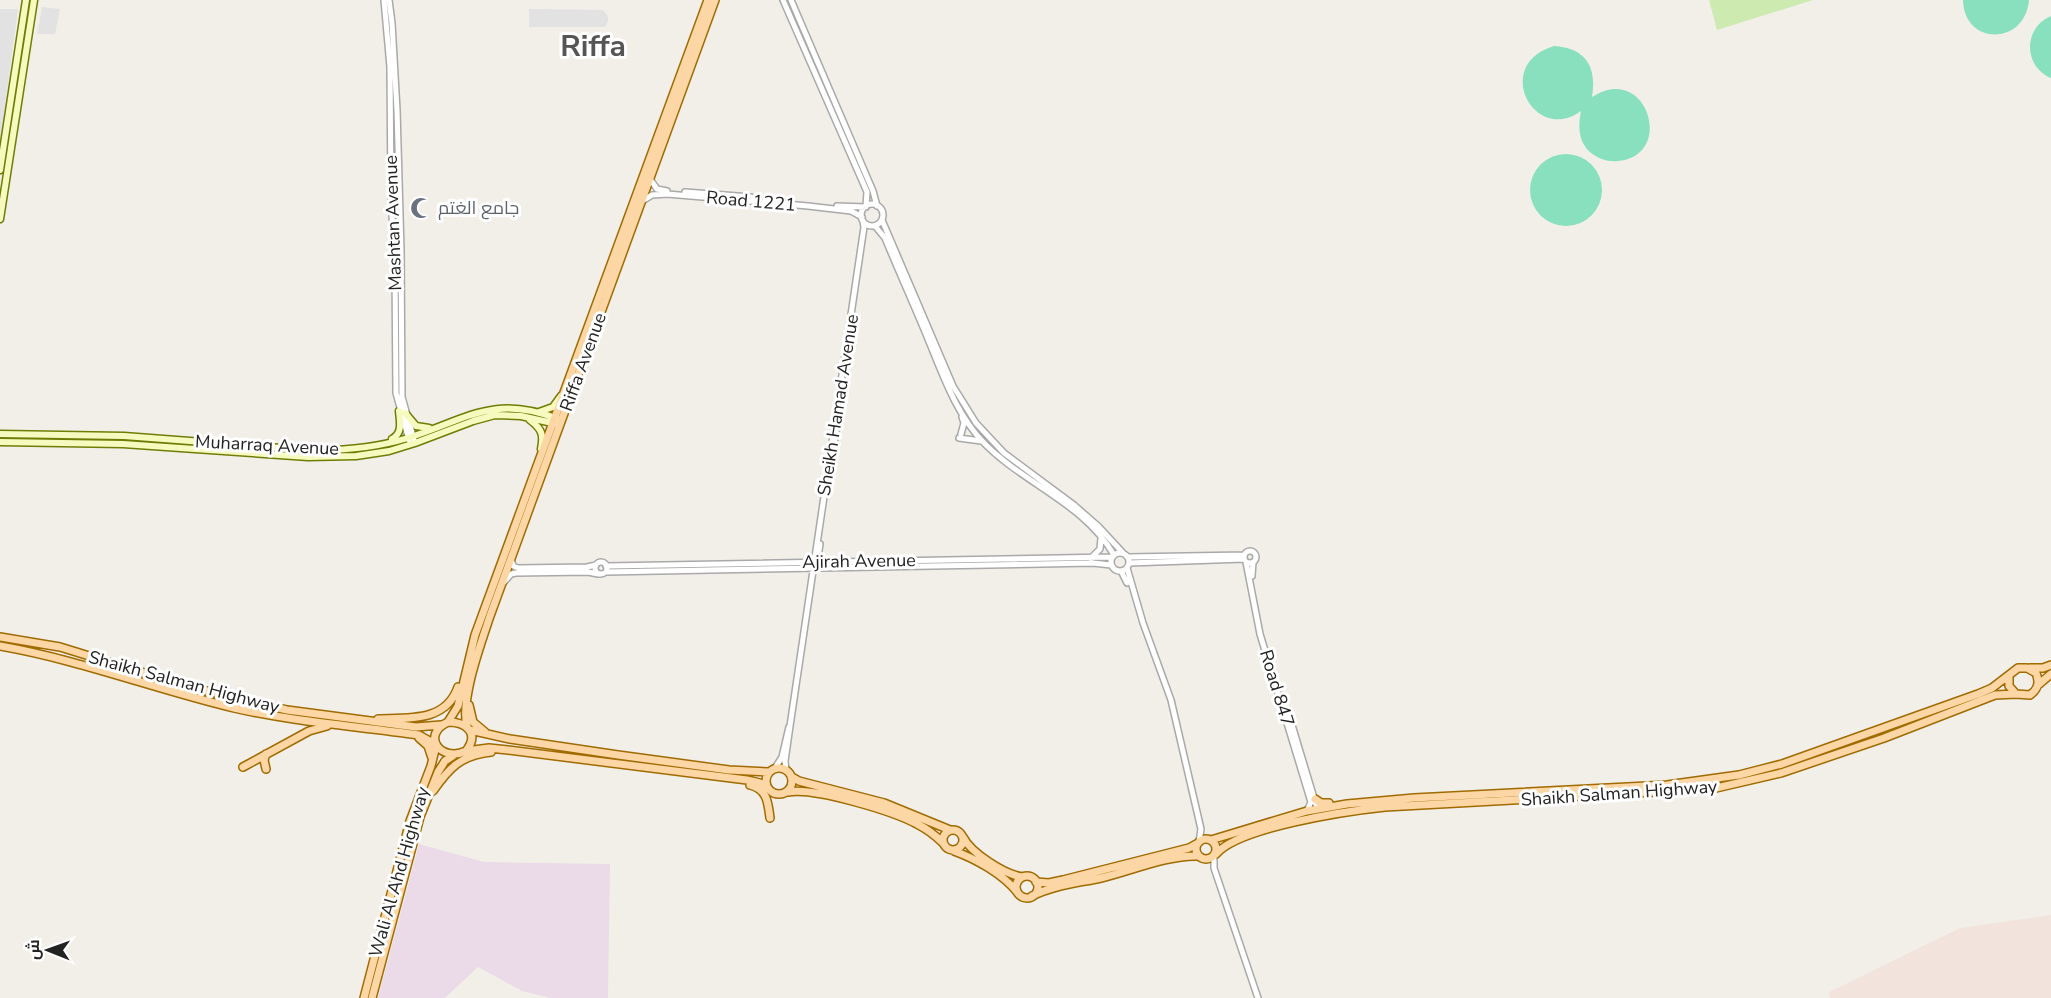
<svg xmlns="http://www.w3.org/2000/svg" width="2051" height="998" font-family="'Nunito Sans',Cairo,sans-serif">
	<style>
		.industrial { fill: #ebdbe8 }
		.military { fill: #f3e3dd }
		.grass { fill: #cdebb0 }
		.pitch { fill: #88e0be }
		.parking { fill: #e2e2e2 }
		.lines { fill: none; stroke-linecap: round; stroke-linejoin: round }
		.tertiary-casing { stroke: #a9a9a9; stroke-width: 8 }
		.secondary-casing { stroke: #707d05; stroke-width: 9 }
		.primary-casing { stroke: #a06b00; stroke-width: 10 }
		.tertiary { stroke: #fff; stroke-width: 5 }
		.secondary { stroke: #f7fabf; stroke-width: 6 }
		.primary { stroke: #fcd6a4; stroke-width: 7 }
		.labels { text-anchor: middle; stroke-width: 6; stroke-linejoin: round; paint-order: stroke }
		.street-label { font-size: 18px; fill: #222; stroke: #fff }
		.worship-label { font-size: 18px; fill: #5b616d; stroke: #fff; text-anchor: start }
		.town-label { font-size: 30px; font-weight: bold; fill: #555; stroke: #fff }
	</style>
	<rect width="100%" height="100%" fill="#f2efe9"/>
	<path class="industrial" d="M419,844l65,18 126,2 -2,134h-57l-29,-7 -44,-24 -33,31h-67z"/>
	<path class="military" d="M2051,915v83h-221l-1,-6 131,-64z"/>
	<path class="grass" d="M1709,0h104l-96,30z"/>
	<path class="pitch" d="M1963,0h66c-4,46 -65,46 -66,0z
		M2051,16v62c-28,-12 -28,-50 0,-62z
		M1554,46c32,2 43,21 38,51 55,-36 84,59 26,64 -10,1 -19,-2 -27,-8 -13,-11 -13,-27 -10,-42 -46,34 -90,-46 -27,-65z
		M1530 190a36 36 0 1 1 72 0a36 36 0 1 1-72 0Z"/>
	<path class="parking" d="M42,7l18,2 -5,25h-18z
		M0,9h18l-18,134z
		M529,9l74,1 5,6v5l-2,5 -3,1h-74z"/>
	<g class="lines">
		<defs>
			<path id="tertiary" d="M384,0l6,67 1,129 4,74 1,123 13,47
				M389,0l3,23 5,87 4,140 1,147 12,43
				M783,0l84,192 -1,14
				M791,0l82,191 4,15
				M650,179l7,10 10,2
				M685,192l66,5
				M642,201l10,-6 15,-1 141,12 43,5 11,6
				M861 215a11 11 0 1 1 22 0a11 11 0 1 1-22 0Z
				M837,206l29,1
				M882,220l71,166 23,37 28,30 70,52 25,22 24,26
				M875,226l10,12c14,34 29,67 43,101 15,36 28,75 56,104 40,41 100,60 130,112
				M961,434l3,-11 -2,-6
				M959,438l22,3
				M831,466l6,-41
				M1244 557a6 6 0 1 1 12 0a6 6 0 1 1-12 0Z
				M1111 562a9 9 0 1 1 18 0a9 9 0 1 1-18 0Z
				M1128,557l116,-2
				M511,558l2,8 5,2 69,-1 9,-2
				M1091,558l9,-9 1,-11
				M1246,562l14,72 51,168 -4,9
				M595 568a6 6 0 1 1 12 0a6 6 0 1 1-12 0Z
				M1129,563l115,-4
				M817,564l3,-20
				M606,566l506,-9
				M1127,568l16,55 28,77 30,129 -2,13
				M1121,571l6,12
				M606,572l487,-9 18,2
				M1252,576l1,-14
				M504,582l7,-8 5,-1 72,-1 10,2
				M1289,715l28,93
				M775,768l7,-11 7,-30
				M786,770l-1,-9 5,-35 74,-499 -1,-6
				M1214,856v12l44,130"/>
			<path id="secondary" d="M0,170l26,-170
				M0,219l34,-219
				M539,412l14,-5 8,-11
				M405,413l11,13 13,2
				M530,420c12,9 14,15 11,29
				M0,434l124,2 184,14c34,1 67,-2 100,-12 60,-19 85,-44 150,-19
				M392,439c11,-6 8,-17 7,-28
				M0,442l123,2 185,13 48,-1 33,-5 26,-8 58,-22 22,-6 26,1 36,8"/>
			<path id="primary" d="M0,637l60,10 130,40 97,23 129,17 25,-2
				M0,646c80,14 155,43 234,62 61,14 123,18 185,27l16,9
				M2030,668h13l8,-3
				M2038,685l13,-11
				M469,705l4,17 12,10
				M378,719c31,-1 68,3 80,-32
				M448,722l10,-16 17,-71 233,-635
				M448,722c18,0 32,11 18,29 -25,12 -46,-16 -18,-29z
				M467,726c-7,-26 14,-83 23,-110l225,-616
				M470,730l40,9 108,16 111,15 40,2
				M419,738l9,8 4,12
				M466,751l23,-3 19,2 239,30 13,3 7,5
				M243,767l66,-36 18,-5
				M766 781a13 13 0 1 1 26 0a13 13 0 1 1-26 0Z
				M266,769l-2,-9 2,-6
				M792,777l7,4 85,22 66,27
				M750,785c17,4 18,17 20,33
				M433,791c16,-23 28,-36 58,-39
				M788,792c26,-5 105,19 129,32 10,5 18,11 26,19
				M1315,799l6,4h8
				M943 840a10 10 0 1 1 20 0a10 10 0 1 1-20 0Z
				M963,837c8,16 41,37 59,40
				M1196 849a10 10 0 1 1 20 0a10 10 0 1 1-20 0Z
				M1211,840l96,-29 40,-7 67,-6 253,-13 72,-10 43,-11 196,-70 14,-6 26,-20h9l9,5c4,10 2,16 -6,22l-14,-1 -7,-8v-11
				M954,851c22,8 49,23 64,42
				M1216,854c23,-27 131,-43 169,-47l327,-18 69,-16 103,-35 111,-43 21,-1
				M1016 887a11 11 0 1 1 22 0a11 11 0 1 1-22 0Z
				M1036,882l13,1 14,-3 126,-32 9,-5
				M1032,896c22,-11 46,-13 69,-18 30,-7 66,-23 97,-22
				M364,998l46,-177 21,-55 5,-20
				M372,998l48,-181 18,-45 7,-11 9,-6"/>
		</defs>
		<use href="#tertiary" class="tertiary-casing"/>
		<use href="#secondary" class="secondary-casing"/>
		<use href="#primary" class="primary-casing"/>
		<use href="#tertiary" class="tertiary"/>
		<use href="#secondary" class="secondary"/>
		<use href="#primary" class="primary"/>
	</g>
	<defs>
		<symbol id="mosque-bare" viewBox="-9 -9 18 18"><path d="M3.5-4.9A6 6 0 1 0 3.5 4.9A5 5 0 1 1 3.5-4.9Z" fill="#6b7280" stroke="#fff" stroke-width="2.5" paint-order="stroke"/></symbol>
	</defs>
	<g fill-rule="evenodd">
		<use href="#mosque-bare" x="406" y="193" width="30" height="30"/>
	</g>
	<g class="labels">
		<g class="street-label">
			<text transform="translate(751 201) rotate(5)" y="6">Road 1221</text>
			<text transform="translate(393 223) rotate(-92)" y="6">Mashtan Avenue</text>
			<text transform="translate(583 362) rotate(-70)" y="6">Riffa Avenue</text>
			<text transform="translate(838 405) rotate(-81)" y="6">Sheikh Hamad Avenue</text>
			<text transform="translate(267 445) rotate(3)" y="6">Muharraq Avenue</text>
			<text transform="translate(859 561) rotate(-1)" y="6">Ajirah Avenue</text>
			<text transform="translate(184 682) rotate(15)" y="6">Shaikh Salman Highway</text>
			<text transform="translate(1277 688) rotate(73)" y="6">Road 847</text>
			<text transform="translate(1619 793) rotate(-4)" y="6">Shaikh Salman Highway</text>
			<text transform="translate(399 872) rotate(-74)" y="6">Wali Al Ahd Highway</text>
		</g>
		<g class="worship-label">
			<text x="438" y="214">جامع الغتم</text>
		</g>
		<g class="town-label">
			<text x="593" y="56">Riffa</text>
		</g>
	</g>
	<g transform="translate(48 950) rotate(271)" stroke="#ffffff" stroke-width="4.5" paint-order="stroke">
	<path d="M0-4.5L10 22L0 15L-10 22Z" fill="#222222"/>
	<text y="-9" font-size="16" font-weight="bold" text-anchor="middle" fill="#222222">ش</text>
	</g>
</svg>
